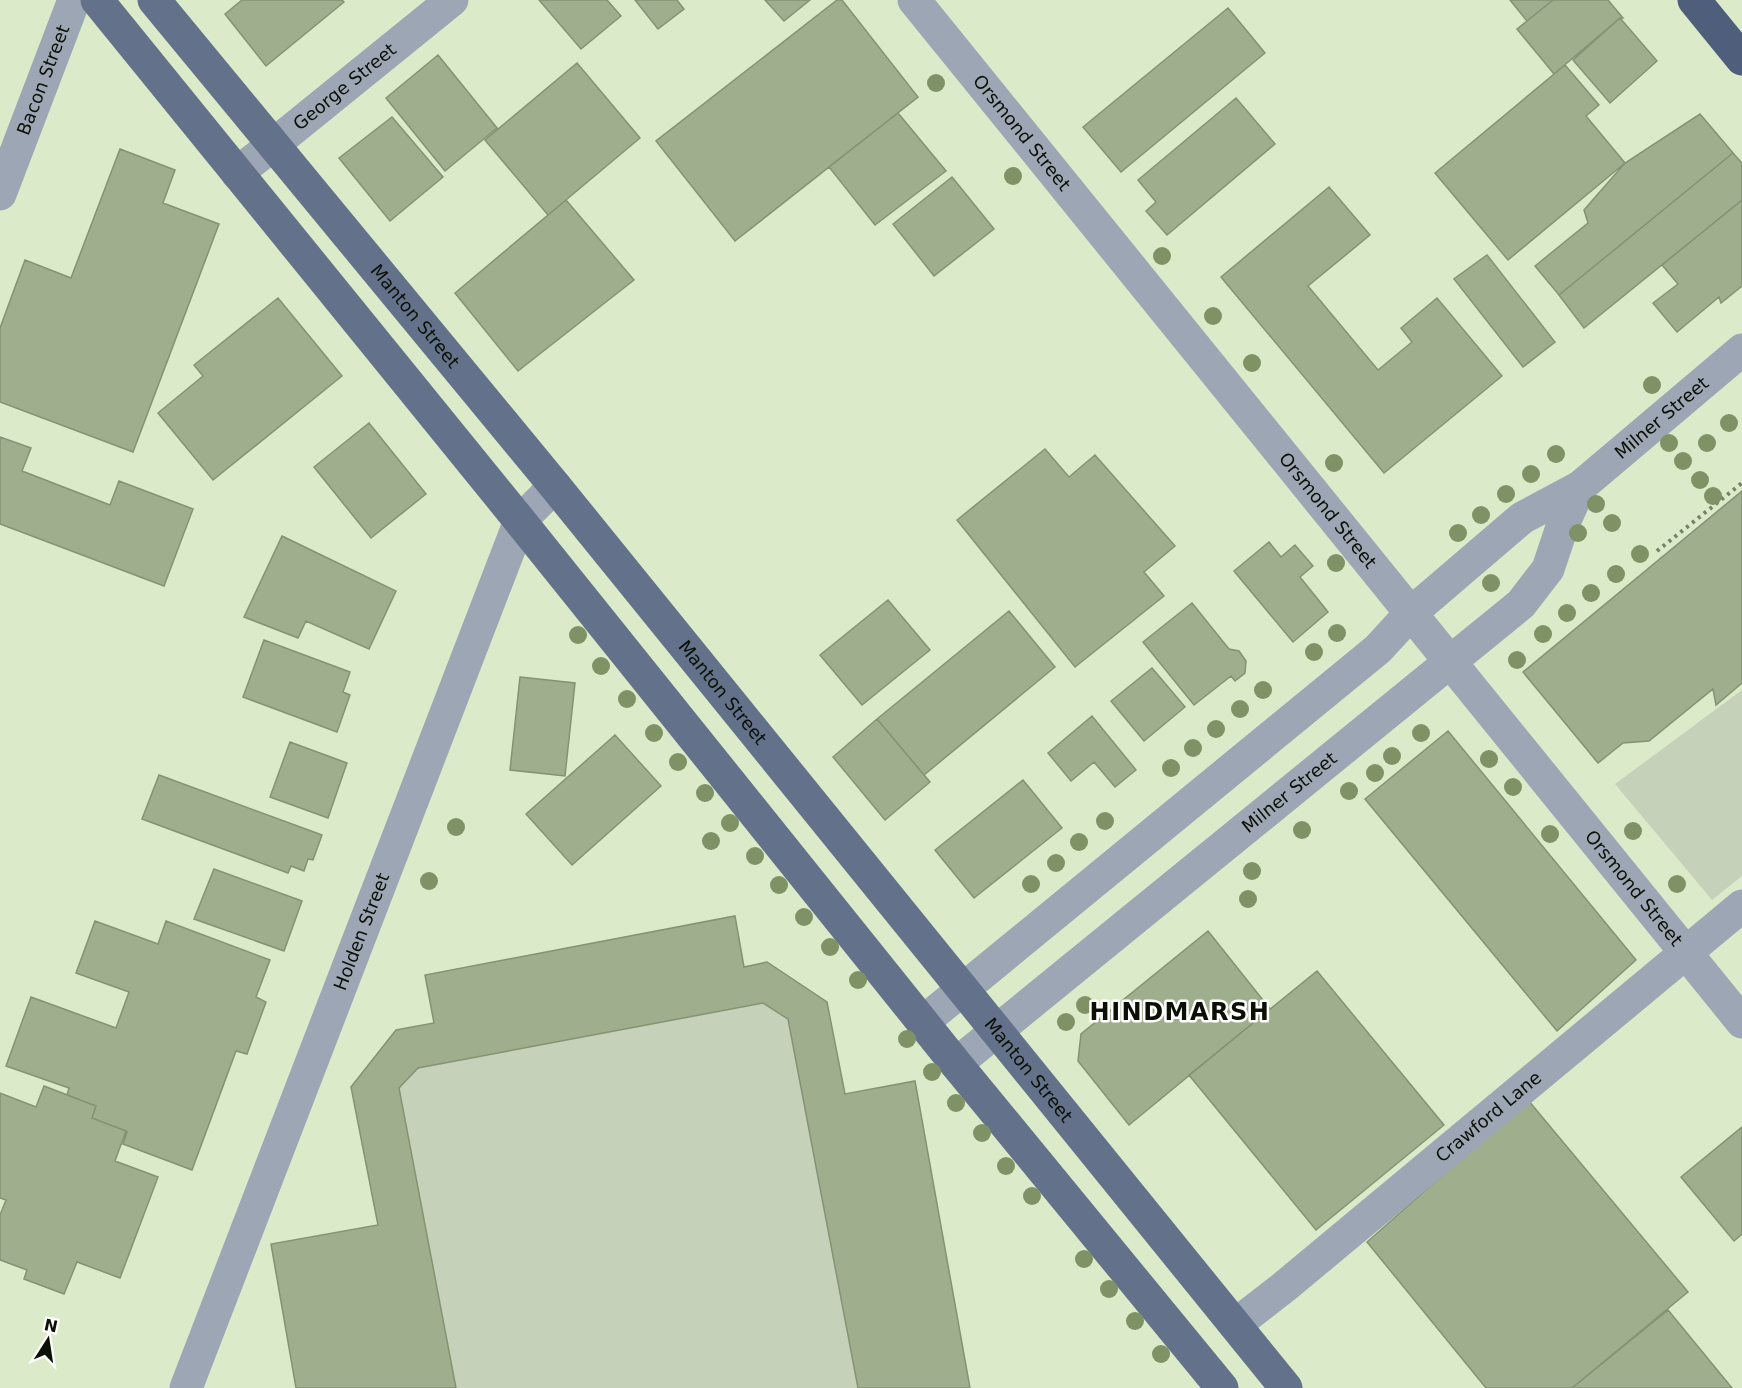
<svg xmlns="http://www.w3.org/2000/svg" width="1742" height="1388" font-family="'DejaVu Sans',sans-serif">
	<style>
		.green { fill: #c6d1ba }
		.building { fill: #9faf8d; stroke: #849373; stroke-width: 1.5 }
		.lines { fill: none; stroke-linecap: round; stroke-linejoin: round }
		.path { stroke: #77816a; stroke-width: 4; stroke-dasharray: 3 4.5; stroke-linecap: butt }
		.minor { stroke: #9da6b4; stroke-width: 33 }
		.major { stroke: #63718a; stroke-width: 33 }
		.highway { stroke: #4e5e7b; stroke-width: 33 }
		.tree { fill: #7f9266 }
		.labels { text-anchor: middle; stroke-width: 5; stroke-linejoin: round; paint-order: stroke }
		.street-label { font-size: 18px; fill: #0b1005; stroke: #fff }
		.district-label { font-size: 24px; font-weight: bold; letter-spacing: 1.5px; fill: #0b1005; stroke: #fff }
	</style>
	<rect width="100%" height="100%" fill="#dbebc9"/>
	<path class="green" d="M1742,690v186l-30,24 -97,-116z
		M735,916l9,51 23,-5 60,40 18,92 70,-13 55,307h-674l-25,-144 107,-19 -27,-138 45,-57 38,-7 -9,-48z"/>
	<path class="building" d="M242,0h100l2,2 -78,64 -41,-52z
		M539,0h68l14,16 -40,33z
		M635,0h42l7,9 -26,20z
		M765,0h45l-26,21z
		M837,0h5l76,97 -183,144 -79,-100z
		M1510,0h43l-26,21z
		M1553,0h55l15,18h-3l-66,56 -37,-45z
		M1228,8l37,45 -144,119 -38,-45z
		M1620,18l37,43 -47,42 -37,-43z
		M438,55l59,73 -52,43 -59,-73z
		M577,63l63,75 -92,77 -63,-75z
		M1565,65l34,40 -13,11 39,47 -117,97 -73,-87z
		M1236,98l39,46 -108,91 -21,-24 10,-9 -18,-22z
		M898,113l48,58 -71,54 -46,-58z
		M1700,114l33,39 -174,142 -24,-29 53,-43 -4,-13 41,-47z
		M392,117l51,60 -53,44 -51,-63z
		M120,149l55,21 -12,33 56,21 -86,228 -133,-50v-74l25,-68 46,18z
		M1733,153l9,10v37l-158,128 -25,-33z
		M952,177l42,52 -60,47 -41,-52z
		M1329,187l41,48 -62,51 70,84 34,-28 -11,-14 36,-30 65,78 -118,97 -163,-196z
		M566,200l68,80 -116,91 -63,-78z
		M1742,200v86l-21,17 -2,-6 -42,35 -24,-29 25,-19 -16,-19z
		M1487,255l68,87 -32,25 -69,-88z
		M278,298l64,78 -129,104 -55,-67 45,-37 -9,-11z
		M369,423l57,71 -55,44 -57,-71z
		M0,437l31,11 -9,23 88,34 9,-24 74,28 -29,77 -164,-62z
		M1045,449l24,28 26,-22 80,91 -31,26 20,24 -89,71 -118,-147z
		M1742,491v192l-26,22 -3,-16 -64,52 -26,2 -25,20 -75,-91z
		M282,536l114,55 -27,58 -63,-28 -8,17 -54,-21z
		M1269,542l12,15 14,-12 18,21 -13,11 28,35 -35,30 -59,-71z
		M888,600l42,50 -68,55 -42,-50z
		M1192,603l37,46 10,2 7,10 -1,12 -10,8 -4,-5 -37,29 -51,-63z
		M1009,611l46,56 -131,108 -47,-56z
		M264,640l86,32 -7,20 7,3 -13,37 -94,-35z
		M1152,668l33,39 -41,34 -33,-40z
		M520,677l55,6 -10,93 -55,-6z
		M1092,716l44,54 -21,17 -21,-25 -23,19 -23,-28z
		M877,719l53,63 -45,38 -52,-63z
		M1448,731l188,229 -79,71 -192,-232z
		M615,735l46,51 -89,79 -46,-51z
		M290,742l57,21 -19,55 -58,-21z
		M159,775l163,60 -9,25 -5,-1 -4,12 -13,-5 -3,7 -146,-54z
		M1023,780l39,48 -88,70 -39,-48z
		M214,869l88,32 -18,50 -90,-32z
		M735,916l9,51 23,-5 60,40 18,92 70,-13 55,307h-112l-70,-369 -25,-16 -345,65 -19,20 57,300h-160l-25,-144 107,-19 -27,-138 45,-57 38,-7 -9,-48z
		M95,921l63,23 8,-23 104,39 -14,37 10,5 -19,52 -11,-3 -44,119 -69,-26 4,-12 -1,-1 -34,-13 4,-12 -29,-11 2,-7 -63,-22 25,-69 85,31 13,-36 -53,-19z
		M1208,931l62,78 -141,116 -51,-64 3,-27z
		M1317,971l127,154 -128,105 -127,-155z
		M44,1086l52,20 -4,12 34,13 -11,30 43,16 -38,101 -43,-16 -13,32 -40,-15 3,-9 -27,-10v-45l6,-15 -6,-2v-105l36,14z
		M1528,1100l160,192 -116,96h-86l-119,-146z
		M1742,1127v107l-8,7 -53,-64z
		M1668,1310l64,78h-160z"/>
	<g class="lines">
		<path class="path" d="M1657,551l85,-68"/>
		<g class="minor">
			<path id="s1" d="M914,0l828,1022"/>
			<path id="s2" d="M237,173l36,-28 179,-145"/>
			<path id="s3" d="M0,194l74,-194"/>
			<path id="s4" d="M923,1022l455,-373 33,-36 111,-95 58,-31 162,-137"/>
			<path id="s5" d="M956,1064l565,-460 27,-35 14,-42 18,-40"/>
			<path id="s6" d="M1235,1325l49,-38 458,-381"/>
			<path id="s7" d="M186,1388l334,-867 35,-35"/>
		</g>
		<g class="major">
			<path d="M97,0l423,521 436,543 266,324"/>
			<path id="s8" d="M154,0l401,486 731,902"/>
		</g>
		<path class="highway" d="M1694,0l48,59"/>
	</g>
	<g class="tree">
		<circle cx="936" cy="83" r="9"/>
		<circle cx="1013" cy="176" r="9"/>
		<circle cx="1162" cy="256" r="9"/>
		<circle cx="1213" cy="316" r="9"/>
		<circle cx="1252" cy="363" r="9"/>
		<circle cx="1652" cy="385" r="9"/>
		<circle cx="1729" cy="423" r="9"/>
		<circle cx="1669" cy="443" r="9"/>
		<circle cx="1707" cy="443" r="9"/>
		<circle cx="1556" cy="454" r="9"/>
		<circle cx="1683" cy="461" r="9"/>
		<circle cx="1334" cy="463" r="9"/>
		<circle cx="1531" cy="474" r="9"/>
		<circle cx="1700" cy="480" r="9"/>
		<circle cx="1506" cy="494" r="9"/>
		<circle cx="1713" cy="496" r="9"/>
		<circle cx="1596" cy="504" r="9"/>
		<circle cx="1481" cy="515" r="9"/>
		<circle cx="1612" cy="523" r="9"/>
		<circle cx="1458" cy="533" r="9"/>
		<circle cx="1578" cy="533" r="9"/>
		<circle cx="1640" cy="554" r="9"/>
		<circle cx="1336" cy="563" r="9"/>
		<circle cx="1616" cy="574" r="9"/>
		<circle cx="1491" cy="583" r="9"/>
		<circle cx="1591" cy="593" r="9"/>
		<circle cx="1567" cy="613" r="9"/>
		<circle cx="1337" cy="633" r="9"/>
		<circle cx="1543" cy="634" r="9"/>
		<circle cx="578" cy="635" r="9"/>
		<circle cx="1314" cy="652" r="9"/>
		<circle cx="1517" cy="660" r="9"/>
		<circle cx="601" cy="666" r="9"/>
		<circle cx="1263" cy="690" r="9"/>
		<circle cx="627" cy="699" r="9"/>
		<circle cx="1240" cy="709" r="9"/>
		<circle cx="1216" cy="729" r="9"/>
		<circle cx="654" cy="733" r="9"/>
		<circle cx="1421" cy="733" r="9"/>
		<circle cx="1193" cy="748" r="9"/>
		<circle cx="1392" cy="756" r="9"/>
		<circle cx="1489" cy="759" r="9"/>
		<circle cx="678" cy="762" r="9"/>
		<circle cx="1171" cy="768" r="9"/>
		<circle cx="1375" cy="773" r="9"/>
		<circle cx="1513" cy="787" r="9"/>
		<circle cx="1349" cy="791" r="9"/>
		<circle cx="705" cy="793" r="9"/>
		<circle cx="1105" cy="821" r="9"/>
		<circle cx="730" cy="823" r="9"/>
		<circle cx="456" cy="827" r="9"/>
		<circle cx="1302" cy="830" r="9"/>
		<circle cx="1633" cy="831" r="9"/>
		<circle cx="1550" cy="834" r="9"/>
		<circle cx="711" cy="841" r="9"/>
		<circle cx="1079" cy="842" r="9"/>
		<circle cx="755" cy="856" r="9"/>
		<circle cx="1056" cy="863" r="9"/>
		<circle cx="1252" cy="871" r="9"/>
		<circle cx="429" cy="881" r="9"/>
		<circle cx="1031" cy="884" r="9"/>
		<circle cx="1677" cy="884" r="9"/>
		<circle cx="779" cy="885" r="9"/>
		<circle cx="1248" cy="899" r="9"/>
		<circle cx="804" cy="917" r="9"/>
		<circle cx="830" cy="947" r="9"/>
		<circle cx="858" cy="980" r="9"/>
		<circle cx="1085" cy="1005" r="9"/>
		<circle cx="1066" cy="1022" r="9"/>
		<circle cx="907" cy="1039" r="9"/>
		<circle cx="932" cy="1072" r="9"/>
		<circle cx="956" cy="1103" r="9"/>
		<circle cx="982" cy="1133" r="9"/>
		<circle cx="1006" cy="1166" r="9"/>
		<circle cx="1032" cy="1196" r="9"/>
		<circle cx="1084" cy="1259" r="9"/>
		<circle cx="1109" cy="1289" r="9"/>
		<circle cx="1135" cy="1321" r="9"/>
		<circle cx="1161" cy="1354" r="9"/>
	</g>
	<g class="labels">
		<g class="street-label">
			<text dy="6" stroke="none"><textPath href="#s3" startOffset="122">Bacon Street</textPath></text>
			<text dy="6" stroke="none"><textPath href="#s2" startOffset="138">George Street</textPath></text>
			<text dy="6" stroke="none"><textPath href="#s1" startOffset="171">Orsmond Street</textPath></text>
			<text dy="6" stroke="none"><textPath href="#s8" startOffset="410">Manton Street</textPath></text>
			<text dy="6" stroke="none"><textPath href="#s4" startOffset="956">Milner Street</textPath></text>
			<text dy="6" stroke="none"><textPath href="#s1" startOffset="657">Orsmond Street</textPath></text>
			<text dy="6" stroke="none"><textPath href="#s8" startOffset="896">Manton Street</textPath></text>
			<text dy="6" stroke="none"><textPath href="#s5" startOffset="430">Milner Street</textPath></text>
			<text dy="6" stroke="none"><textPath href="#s1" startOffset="1143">Orsmond Street</textPath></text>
			<text dy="6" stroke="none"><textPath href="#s7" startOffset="489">Holden Street</textPath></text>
			<text dy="6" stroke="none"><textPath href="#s8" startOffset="1382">Manton Street</textPath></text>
			<text dy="6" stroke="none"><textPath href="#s6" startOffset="328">Crawford Lane</textPath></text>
		</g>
		<g class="district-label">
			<text x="1180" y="1020">HINDMARSH</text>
		</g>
	</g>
	<g transform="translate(48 1340) rotate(12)" stroke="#ffffff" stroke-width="4.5" paint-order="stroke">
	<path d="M0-4.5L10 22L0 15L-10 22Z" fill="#0b1005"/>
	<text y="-9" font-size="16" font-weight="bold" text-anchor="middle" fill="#0b1005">N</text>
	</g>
</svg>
